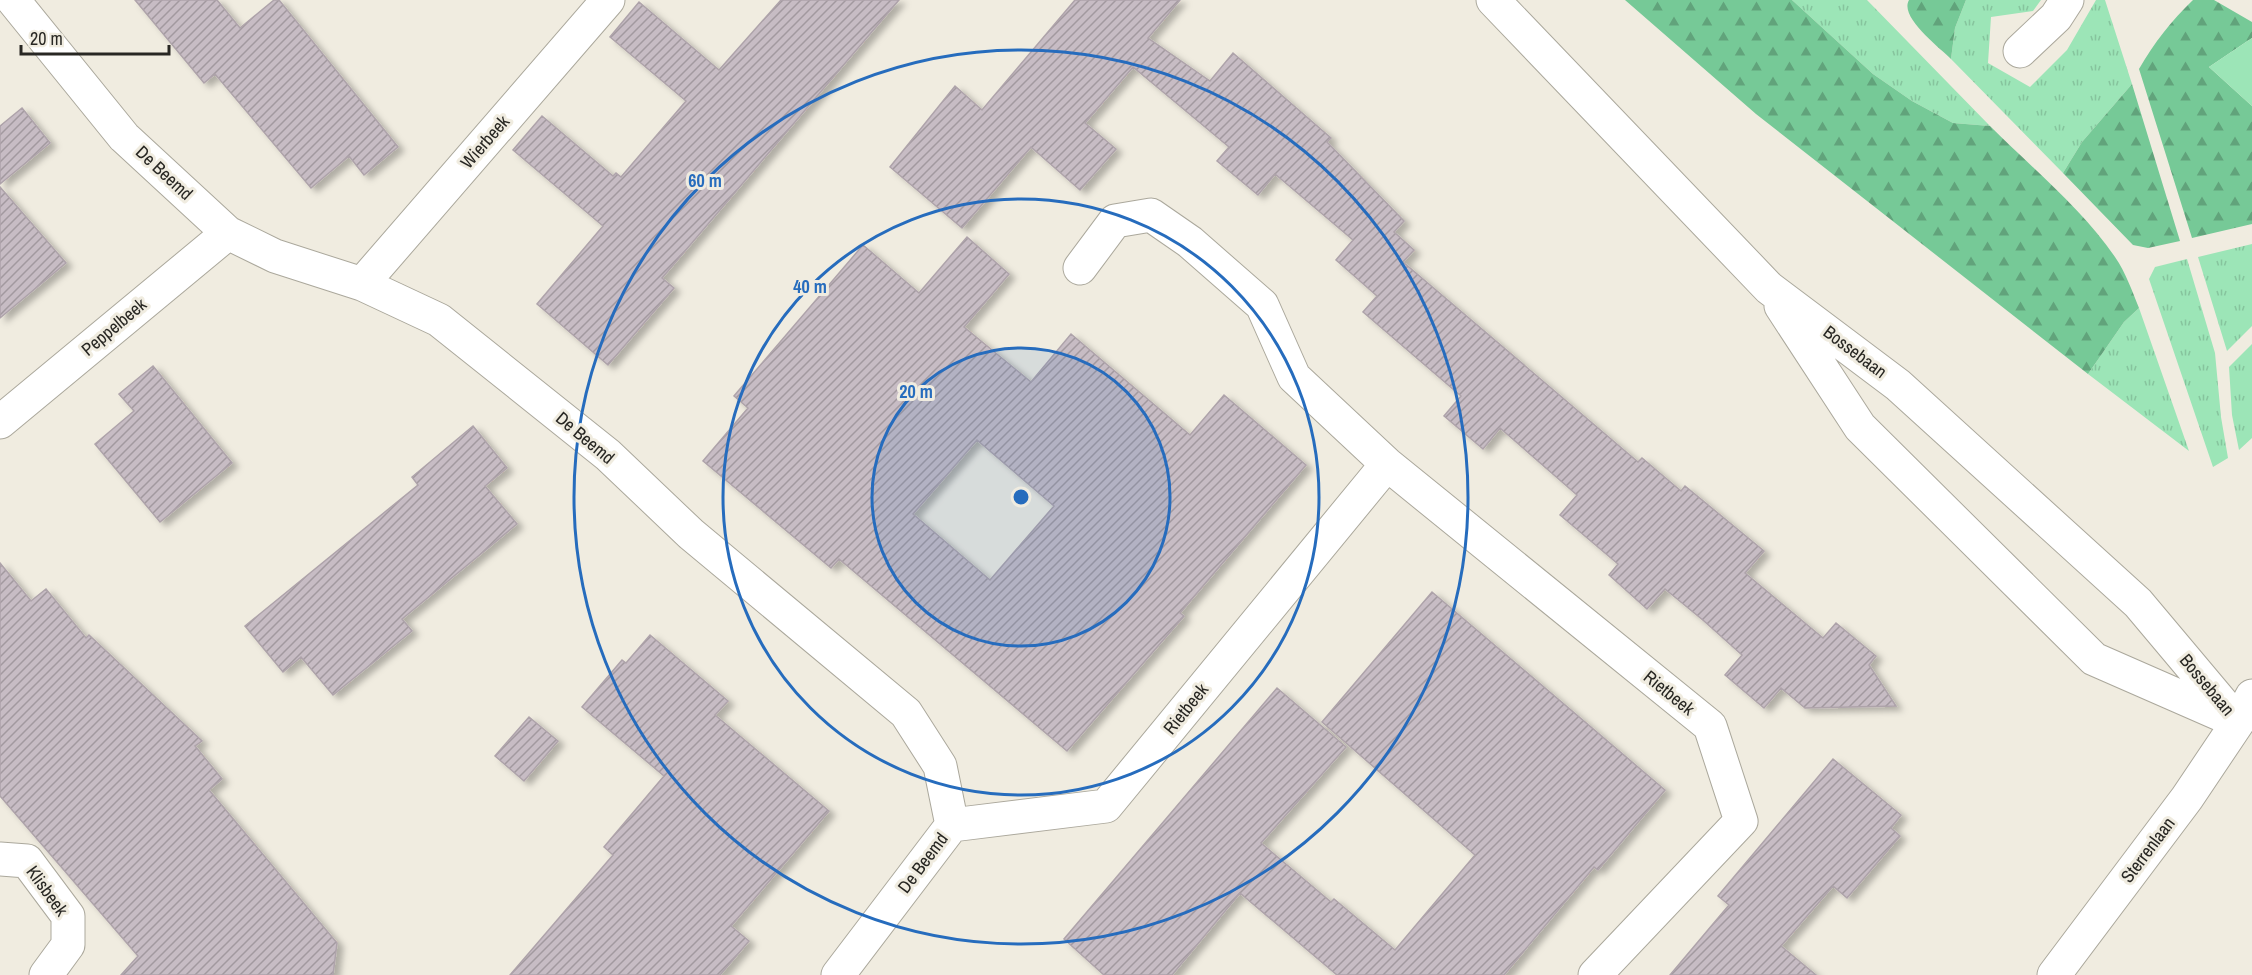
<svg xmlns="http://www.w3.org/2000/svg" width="2252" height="975" font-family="'Archivo Narrow',sans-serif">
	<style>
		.grass { fill: url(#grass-tufts) }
		.forest { fill: url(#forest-firs) }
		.park { fill: #9ce5b7 }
		.building { fill: url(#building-hatch); stroke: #aea3aa; stroke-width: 1.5; fill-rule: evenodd; filter: url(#shadow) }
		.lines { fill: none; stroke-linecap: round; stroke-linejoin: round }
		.minor-casing { stroke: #aba89c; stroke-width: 35 }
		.minor { stroke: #fff; stroke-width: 33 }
		.ring { fill: none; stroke: #266cbd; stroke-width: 3 }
		.labels { text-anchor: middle; stroke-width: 6; stroke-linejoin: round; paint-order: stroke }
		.street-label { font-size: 18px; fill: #282723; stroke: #f0ece0 }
		.centre { fill: #266cbd; stroke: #f0ece0; stroke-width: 3 }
		.ring-label { font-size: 18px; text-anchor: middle; font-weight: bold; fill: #266cbd; stroke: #f0ece0; stroke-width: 6; stroke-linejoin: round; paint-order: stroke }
	</style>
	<defs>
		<pattern id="grass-tufts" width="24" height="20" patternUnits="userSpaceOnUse" patternTransform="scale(1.5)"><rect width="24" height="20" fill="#9ce5b7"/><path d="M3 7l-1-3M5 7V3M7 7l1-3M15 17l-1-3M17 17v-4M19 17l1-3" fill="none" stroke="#86c49d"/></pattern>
		<pattern id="forest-firs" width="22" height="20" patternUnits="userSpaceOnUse" patternTransform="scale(1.5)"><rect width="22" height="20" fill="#76c997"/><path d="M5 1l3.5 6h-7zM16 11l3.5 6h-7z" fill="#61a37b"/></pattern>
		<pattern id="building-hatch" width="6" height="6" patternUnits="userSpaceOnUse" patternTransform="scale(1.5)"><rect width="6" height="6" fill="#c7bcc4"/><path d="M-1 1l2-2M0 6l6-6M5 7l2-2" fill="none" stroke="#a2999f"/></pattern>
		<filter id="shadow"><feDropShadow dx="6" dy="4" stdDeviation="3" flood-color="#0004"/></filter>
	</defs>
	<rect width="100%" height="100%" fill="#f0ece0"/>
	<path class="grass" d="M1792,0h75l123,126 -37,-3 -41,-22 -39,-27z
		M1966,0h75l-8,11 -42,6 -3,46 42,24 37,-37 29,-50h9l27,84 -50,58 -19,31 -112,-114 4,-31z
		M2252,244v82l-25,25 -29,-94z
		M2187,259l28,94 6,64 7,41 -15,9 -64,-188 6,-12z
		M2139,308l50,143 -101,-77 36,-52z
		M2252,344v94l-13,12 -7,-35 -3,-48z"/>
	<path class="forest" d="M1625,0h167l81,74 39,27 41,22 37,3c40,40 94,85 125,131 11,16 17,34 24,51l-15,14 -36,52 -332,-260z
		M1909,0h57l-11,28 -4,31c-12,-12 -52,-42 -42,-59z
		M2193,0h21l38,22v16l-43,29 43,39v118l-60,14 -53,-169c15,-26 32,-48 54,-69z
		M2132,84l48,157 -32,7 -15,-3 -70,-72 19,-31z"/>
	<path class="park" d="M2252,38v68l-43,-39z"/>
	<path class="building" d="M135,0h82l23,28 34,-28h5l119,147 -34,28 -15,-19 -38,32 -96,-114 -11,9z
		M781,0h118l-237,278 12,10 -66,77 -71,-61 66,-78 -90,-76 29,-34 71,60 3,-3 5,4 65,-76 -76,-64 29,-35 80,68z
		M1075,0h105l-32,38 62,43 23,-28 98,85 -4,4 77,79 -10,11 20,18 -11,12 235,200 4,-4 39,33 4,-5 79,65 -19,22 78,65 13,-15 40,33 -7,9 27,41 -91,2 -24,-20 -17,20 -19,-16 -20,-17 17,-20 -38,-34 -39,-32 -18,20 -38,-34 9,-11 -58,-49 17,-20 -77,-67 -17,21 -39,-33 17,-20 -98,-84 14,-16 -41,-36 17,-20 -78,-66 -17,21 -41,-34 12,-14 -96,-80 -48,56 31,26 -36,41 -49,-43 -69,81 -72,-61 65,-81 27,24z
		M22,108l28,35 -50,41v-58z
		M0,187l66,76 -66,55z
		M967,237l42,37 -45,53 67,55 40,-48 119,101 34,-40 82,70 -126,148 4,3 -117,135 -228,-192 -8,9 -128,-107 45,-53 -14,-12 129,-151 56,48zM977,440l77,66 -64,74 -77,-66z
		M153,366l79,97 -72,59 -65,-78 39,-33 -15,-17z
		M473,426l34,42 -22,18 32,38 -115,95 10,12 -79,64 -32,-38 -18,15 -38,-46 173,-141 -6,-8z
		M0,563l31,38 15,-12 40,49 3,-3 113,106 -7,5 27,33 -13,11 128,153 -4,32h-212l17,-19 -138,-160z
		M1432,592l233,198 -67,80 -4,-3 -90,108h-167l-97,-82 -68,82h-68l-40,-36 213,-251 69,59 -85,96 70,59 3,-3 61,51 80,-95 -153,-133z
		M650,635l78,66 -13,14 114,96 -98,115 18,15 -29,34h-210l103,-120 -9,-8 60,-71 -82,-69 40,-47 4,3z
		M529,717l29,24 -34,40 -29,-25z
		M1833,759l68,56 -10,13 9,8 -53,62 -14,-12 -52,60 35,29h-146l59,-70 -11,-9z"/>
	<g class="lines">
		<defs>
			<path id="minor" d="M13,0l111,137 104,96 47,23 87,28 77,36 169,135 83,79 215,179 34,53 12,59 -114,150
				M1493,0l276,288 129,97 240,218 100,119
				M2020,51l36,-34 11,-17
				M1080,268l35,-47 36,-6 39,27 72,63 32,72 93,87 323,262 31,95 -146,154
				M362,284l246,-284
				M1781,306l79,121 234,232 137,60
				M0,422l228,-189
				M952,825l154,-19 281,-342
				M0,859l27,2 41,55v29l-22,30
				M2054,975l133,-177 51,-76 14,-26"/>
		</defs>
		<use href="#minor" class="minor-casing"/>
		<use href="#minor" class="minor"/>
	</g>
	<circle cx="1021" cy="497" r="149" fill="#266cbd" fill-opacity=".12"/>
	<g class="ring">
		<circle cx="1021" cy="497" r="149"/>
		<circle cx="1021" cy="497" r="298"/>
		<circle cx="1021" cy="497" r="447"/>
	</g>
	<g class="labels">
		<g class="street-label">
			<text transform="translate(485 142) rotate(-49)" y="6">Wierbeek</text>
			<text transform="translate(164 173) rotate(43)" y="6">De Beemd</text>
			<text transform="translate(114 327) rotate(-40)" y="6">Peppelbeek</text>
			<text transform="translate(1855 352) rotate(37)" y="6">Bossebaan</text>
			<text transform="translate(585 438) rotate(40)" y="6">De Beemd</text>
			<text transform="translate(2207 685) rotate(50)" y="6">Bossebaan</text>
			<text transform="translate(1669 693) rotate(39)" y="6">Rietbeek</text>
			<text transform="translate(1186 709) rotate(-51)" y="6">Rietbeek</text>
			<text transform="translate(2148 850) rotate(-53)" y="6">Sterrenlaan</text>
			<text transform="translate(923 863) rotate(-53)" y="6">De Beemd</text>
			<text transform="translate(47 891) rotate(54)" y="6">Klisbeek</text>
		</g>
	</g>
	<circle cx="1021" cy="497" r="9" class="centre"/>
	<g class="ring-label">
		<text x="705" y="187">60 m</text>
		<text x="810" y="293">40 m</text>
		<text x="916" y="398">20 m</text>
	</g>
	<path d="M21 45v9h148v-9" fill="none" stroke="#282723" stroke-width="3"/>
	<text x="30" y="45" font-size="18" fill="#282723" stroke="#f0ece0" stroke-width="4.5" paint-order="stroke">20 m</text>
</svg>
